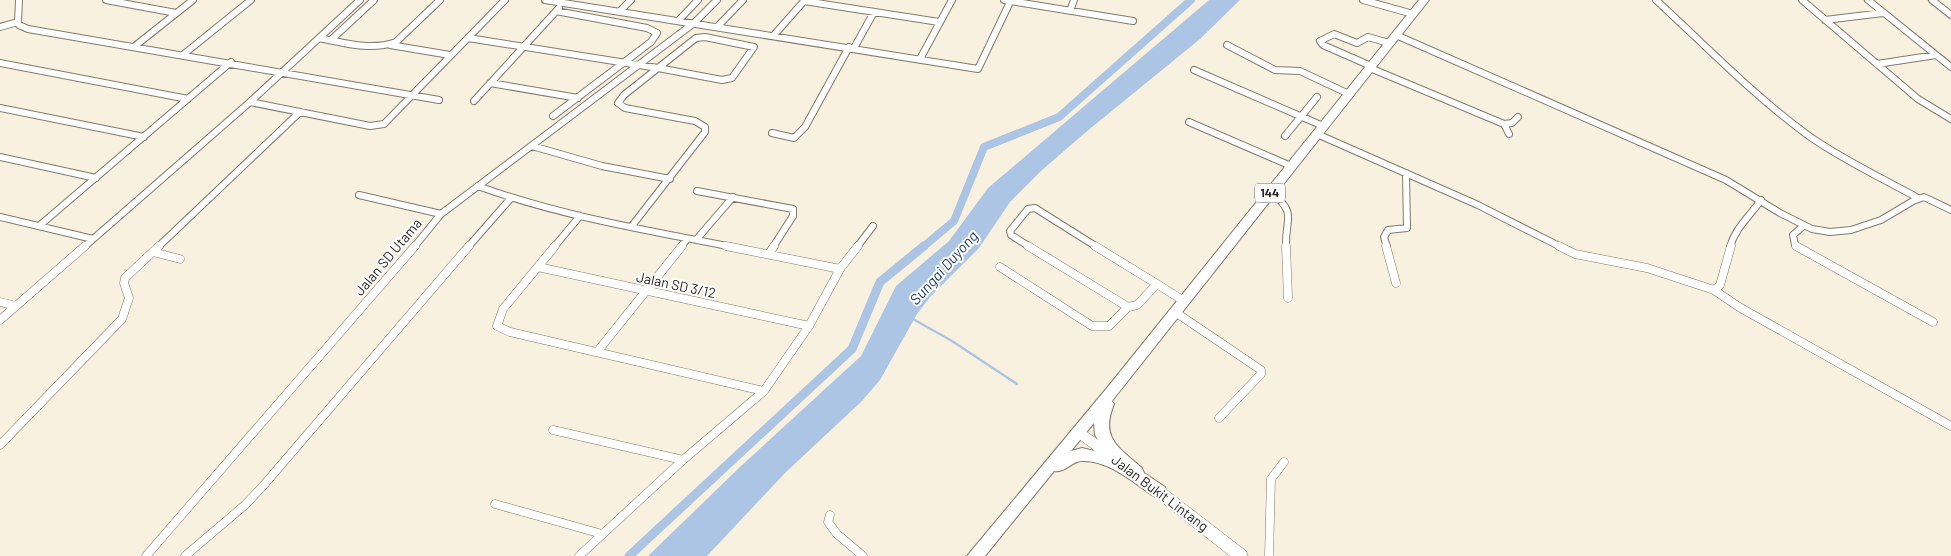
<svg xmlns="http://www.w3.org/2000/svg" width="1951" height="556" font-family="Barlow,sans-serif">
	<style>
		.water { fill: #adc5e4 }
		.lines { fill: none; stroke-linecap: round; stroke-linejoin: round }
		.stream { stroke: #adc5e4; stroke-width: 2.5 }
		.canal-far1 { stroke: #adc5e4; stroke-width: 8 }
		.canal { stroke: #adc5e4; stroke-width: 9 }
		.street-far1-casing { stroke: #817b6c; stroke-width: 8 }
		.street-casing { stroke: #817b6c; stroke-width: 9 }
		.secondary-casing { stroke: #817b6c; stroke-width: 1 }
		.primary-casing { stroke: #817b6c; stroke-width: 2 }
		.street-far1 { stroke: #fff; stroke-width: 6 }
		.street { stroke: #fff; stroke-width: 8 }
		.secondary { fill: #fff; fill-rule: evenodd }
		.primary { fill: #fff; fill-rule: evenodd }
		.labels { text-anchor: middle; stroke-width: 4; stroke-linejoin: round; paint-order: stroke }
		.shield { fill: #fff; stroke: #686662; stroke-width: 1 }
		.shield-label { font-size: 12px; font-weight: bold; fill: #27241e }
		.street-label { font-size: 14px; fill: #27241e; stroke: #fff }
		.water-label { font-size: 15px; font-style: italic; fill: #15365e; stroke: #fff }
	</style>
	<rect width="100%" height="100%" fill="#f9f1e0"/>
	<path class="water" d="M1209,0h31l-40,39 -114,93 -45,39 -31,31 -31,46 -49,49 -13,17 -37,66 -18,21 -77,72 -78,83h-59l92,-89 121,-111 35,-70 53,-45 39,-53z"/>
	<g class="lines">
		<path class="stream" d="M913,319l39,22 65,43"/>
		<path class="canal-far1" d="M923,247l31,-26 30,-74 75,-30 132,-117"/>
		<path class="canal" d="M629,556l223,-207 28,-67 44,-36"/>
		<defs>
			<path id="street-far1" d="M19,0l-1,22 1,3 9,4 411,71
				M106,0l70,13
				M545,0l433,69 33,-69
				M1004,0l129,21
				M1363,0l50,14
				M1656,0c50,46 98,96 153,136 34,24 73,42 109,62
				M1802,0l116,99 33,20
				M1868,0l83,67
				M1932,0l19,15
				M804,1l135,21
				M620,11l11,-11
				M1070,11l4,-11
				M679,20l19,-20
				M1825,20l58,-7
				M718,26l25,-26
				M0,27l18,-5
				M774,35l31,-35
				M1396,35l330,145 54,33 32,16 18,3 21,-2 30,-10 32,-19 11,-4 27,13
				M705,37l49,10 -22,31 -10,2 -64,-12 38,-30z
				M319,38c26,5 51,13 77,4l44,-42
				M468,38l190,30
				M331,40l43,-40
				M390,45l60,10
				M1227,45l48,25 25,1 49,23
				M135,46l58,-46
				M854,48l20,-36
				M184,54l67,-54
				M920,59l32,-59
				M0,63l188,36
				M1877,64l59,-9
				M1371,66l-48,-21 -3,-4 14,-7 23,9 11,-6 21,6
				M1370,68l134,56 5,10
				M1194,70l129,56
				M490,83l88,15
				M474,101l85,-93
				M250,102l120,24 14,-2 121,-124
				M0,108l144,29
				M553,116l98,-74 6,-9 -10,-5 -91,-17
				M1189,122l102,44
				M1504,124l8,-1 6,-6
				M772,133l22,5 11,-11 44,-80
				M1317,134l161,71 83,42
				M1285,136l32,-39
				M532,146l70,20 68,13
				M0,157l96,21
				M478,186c82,30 169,44 254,61
				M697,191l96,18v7l-20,31
				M1271,191c27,25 14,25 15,56
				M359,195l82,19
				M0,217l93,22
				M39,226l192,-164
				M631,227l74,-95v-5l-10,-6 -70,-13 -7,-5 6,-8 34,-27
				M696,240l37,-43
				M84,247l166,-145 110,-102
				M158,247l142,-135
				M414,247l27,-33 253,-191 23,-23
				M468,247l43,-49
				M554,247l26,-31
				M681,247l6,-8
				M857,247l16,-21
				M1030,247l-19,-12 -1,-4 18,-22 7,-1 62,39
				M1387,247l-3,-10 4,-7 19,-2 -1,-55
				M1730,247c5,-19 20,-31 31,-47
				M1798,247l-3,-2 -2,-10 9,-8"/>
			<path id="street" d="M555,246l-52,63 -6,17 13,6 254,59
				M726,246l114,23
				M1028,246l100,61 9,-2 20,-21
				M1095,246l62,38
				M1286,246l2,52
				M1386,246l10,37
				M1559,246l16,8 72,14 67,22 25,17 212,119
				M1796,246l137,76
				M153,252l27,7
				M769,254l5,-8
				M538,267l271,59
				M1000,267l92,59h17l19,-19
				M1157,284l27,17
				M1714,290l6,-5 11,-39
				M0,302l16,4
				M1175,312l86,58v4l-42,44
				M0,320l85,-74
				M597,352l85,-106
				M553,430l130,30
				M0,445l122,-126 7,-21 -5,-15 1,-5 34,-32
				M495,504l107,30
				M830,515l-2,7 9,12 26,22
				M146,556l269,-310
				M185,556l60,-51 18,-19 206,-240
				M579,556l104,-96 81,-69 45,-65 31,-57 18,-23
				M1269,556l2,-77 13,-17"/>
			<path id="secondary" d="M1078,426l44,30 1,4 -1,4 -5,2 -5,-2 -38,-29 -2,-4 2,-4z
				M1154,482l5,2 87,67 2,5h-18l-81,-64 -2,-4 2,-4z"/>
			<path id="primary" d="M1419,0h10l-317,401 2,3c-14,34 4,43 28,64l2,5 21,14 2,5 -2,5 -5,1 -5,-1c-21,-14 -46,-37 -73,-36 -10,0 -17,12 -28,10l-69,85h-18l144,-173zM1094,423l1,12 12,19 -25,-6 -11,3z"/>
		</defs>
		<use href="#street-far1" class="street-far1-casing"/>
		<use href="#street" class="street-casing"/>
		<use href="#secondary" class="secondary-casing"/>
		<use href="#primary" class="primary-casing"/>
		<use href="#street-far1" class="street-far1"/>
		<use href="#street" class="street"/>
		<use href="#secondary" class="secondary"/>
		<use href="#primary" class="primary"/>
	</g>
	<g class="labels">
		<rect class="shield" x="1255" y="183.5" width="30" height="19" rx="4"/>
		<g class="shield-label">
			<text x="1270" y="197">144</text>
		</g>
		<g class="street-label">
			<text transform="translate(388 257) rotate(-50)" y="5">Jalan SD Utama</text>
			<text transform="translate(676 285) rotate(12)" y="5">Jalan SD 3/12</text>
			<text transform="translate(1160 493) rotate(37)" y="5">Jalan Bukit Lintang</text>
		</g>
		<g class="water-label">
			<text transform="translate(944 268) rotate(-48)" y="5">Sungai Duyong</text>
		</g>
	</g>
</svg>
